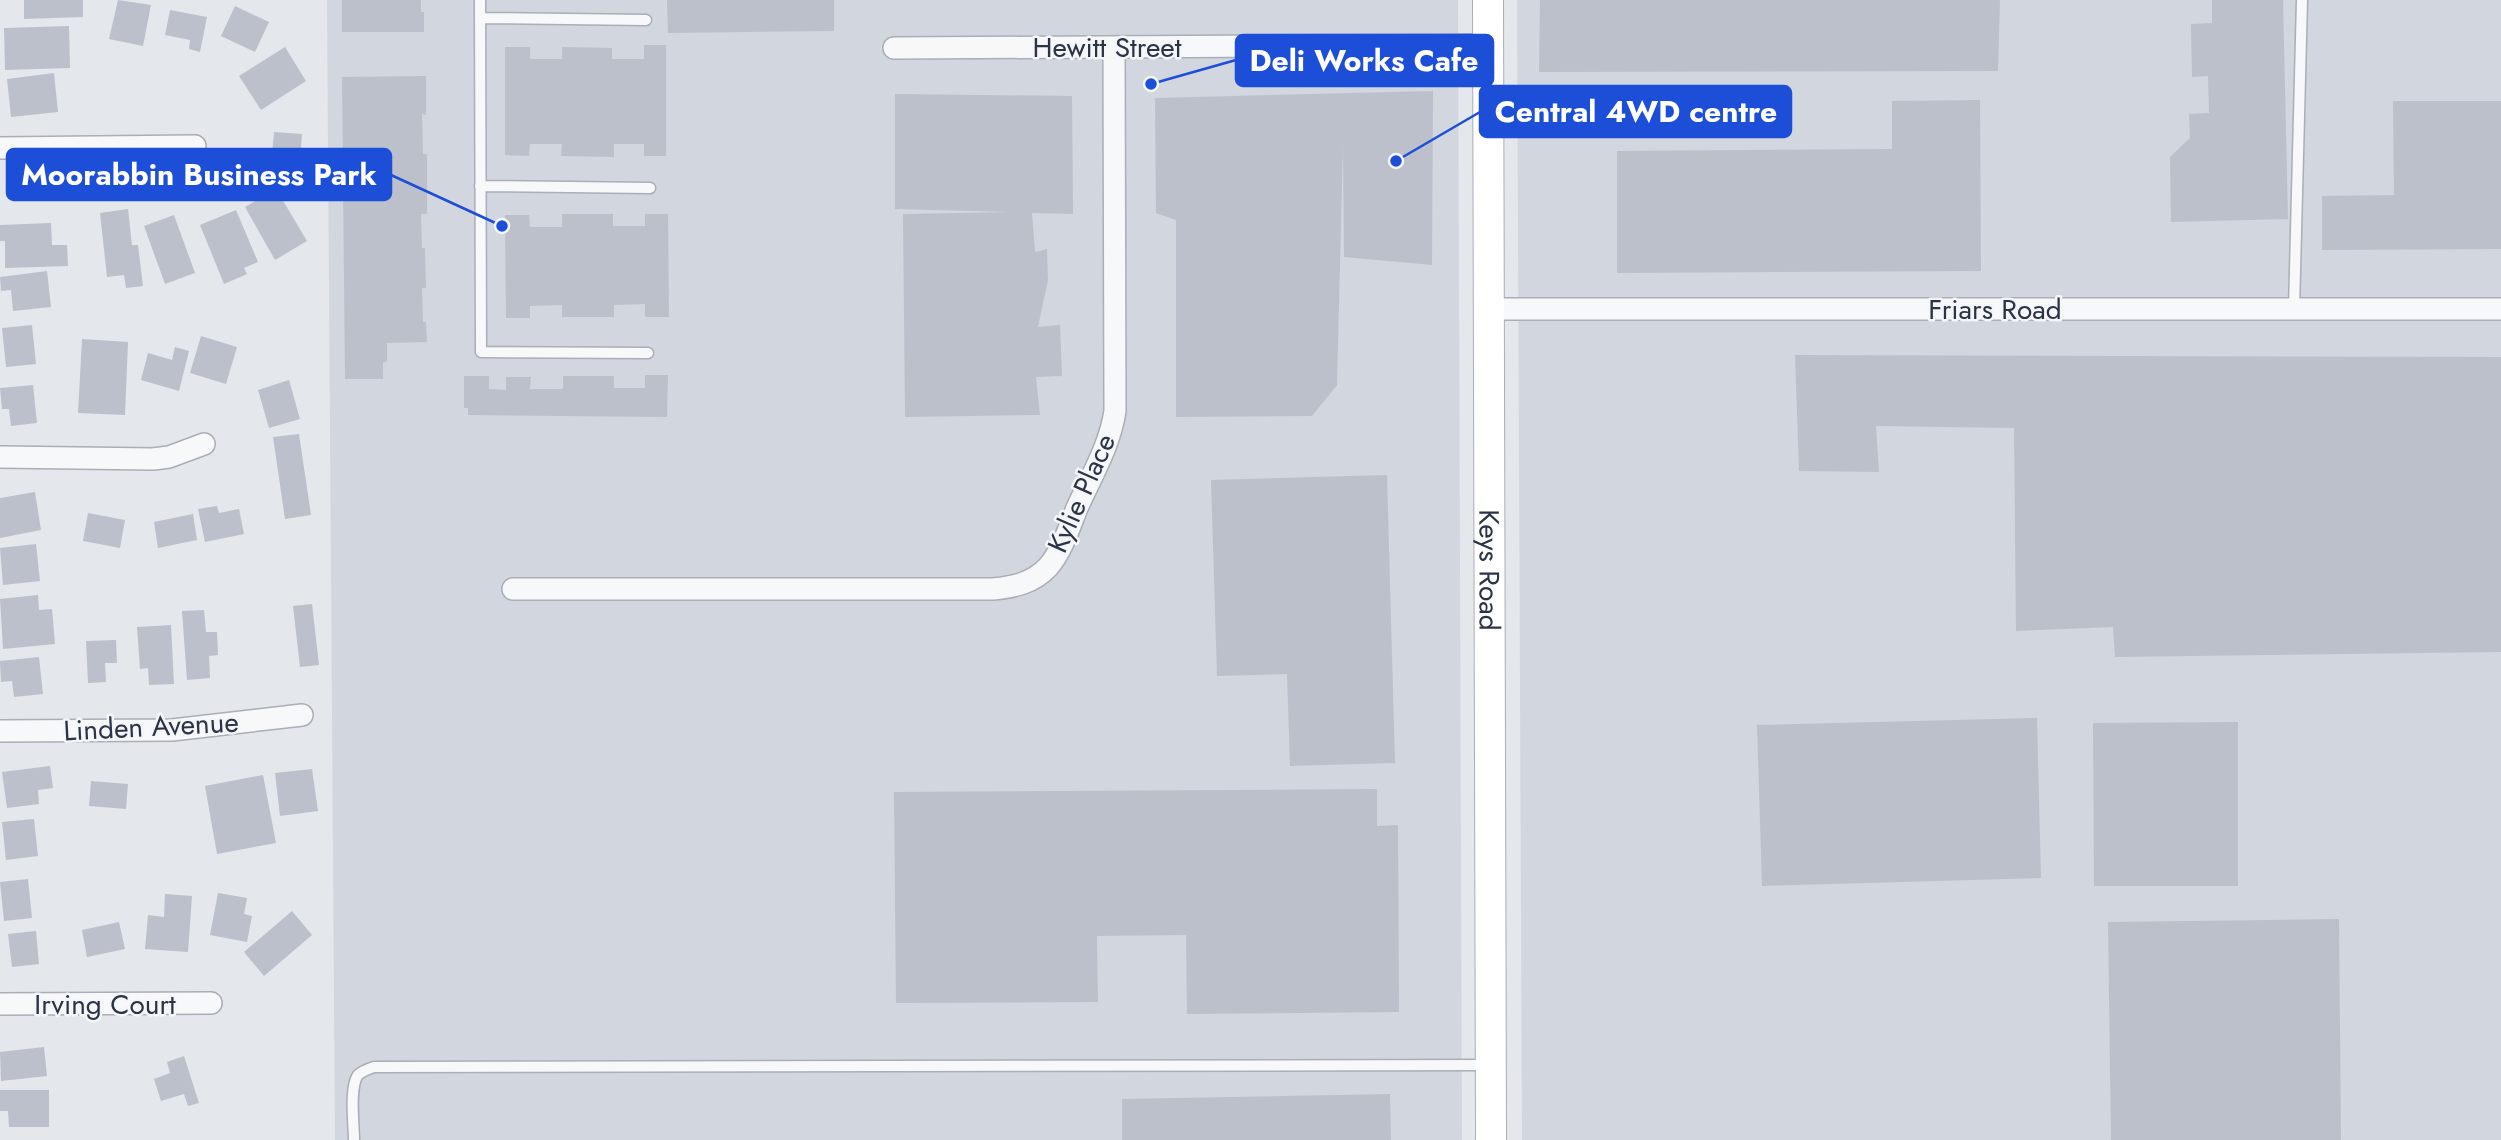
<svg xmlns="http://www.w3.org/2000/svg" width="2501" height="1140" font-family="Jost,sans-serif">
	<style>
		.built { fill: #d2d6de }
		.building { fill: #bbc0ca }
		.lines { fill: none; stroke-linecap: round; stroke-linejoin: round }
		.lane-casing { stroke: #a9aeb7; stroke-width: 13 }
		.street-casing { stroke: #a9aeb7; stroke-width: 24 }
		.secondary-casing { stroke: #a9aeb7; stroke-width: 32 }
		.lane { stroke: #f7f8fa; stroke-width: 10 }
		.street { stroke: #f7f8fa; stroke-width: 21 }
		.secondary { stroke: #fff; stroke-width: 30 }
		.labels { text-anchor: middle; stroke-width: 5; stroke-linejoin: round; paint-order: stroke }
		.street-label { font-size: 28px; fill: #2b3445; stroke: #f4f6f9 }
		.leader { fill: none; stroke: #1d4ed8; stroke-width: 2.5 }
		.callout-dot { fill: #1d4ed8; stroke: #f4f6f9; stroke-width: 2.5 }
		.callout { fill: #1d4ed8; stroke: #1d4ed8; stroke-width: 2.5 }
		.callout-label { font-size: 30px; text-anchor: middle; font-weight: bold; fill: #fff }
	</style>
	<rect width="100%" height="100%" fill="#e4e7ec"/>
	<path class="built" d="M327,0h1131l4,1140h-1127z
		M1517,0h984v1140h-979z"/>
	<path class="building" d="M24,0h59v17l-59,2z
		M118,0l33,5 -8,41 -34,-7z
		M342,0h79v12h3v20h-82z
		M667,0h167v31l-166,2z
		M1540,0h460l-2,71 -459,1z
		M2212,0h71l5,219 -117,3 -1,-65 20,-19 -1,-24 20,-1 -1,-37 -16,1 -1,-53 21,-1z
		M235,6l34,16 -14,30 -34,-16z
		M170,10l37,7 -7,35 -11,-3 1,-9 -25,-5z
		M69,26l1,42 -65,2 -1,-42z
		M644,45h22v111h-22v-12h-30v13l-53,-1 1,-12h-32l-1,12 -24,-1v-108h25v12h32v-12l50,1v11h32z
		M285,47l21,34 -45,29 -22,-34z
		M54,73l4,39 -47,5 -4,-38z
		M426,76v39l-4,-1 1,40h4v60h-6l1,34h3l1,40h-4l1,34h3l1,20 -40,1v18l-4,2v16h-38l-3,-302z
		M1433,91l-1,174 -88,-8 -1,-112 -6,240 -25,31 -136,1v-197l-20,-7 -1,-115z
		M895,94l177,2 1,118 -41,-1 3,39 12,-3 1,31 -10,47 22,-2 2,51 -26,1 4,38 -135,2 -2,-203 108,-2 -116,-3z
		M1980,100l1,171 -364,2v-122l275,-2v-48z
		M2393,101h108v148l-179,1v-54l72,-1z
		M274,132l28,2 -3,39 -38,-3 1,-16 10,1z
		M276,189l31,52 -32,19 -30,-53z
		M128,209l4,36h6l5,41 -17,2 -2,-13 -17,2 -7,-64z
		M236,210l22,52 -14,6 3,6 -23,10 -24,-59z
		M562,214h51v12h32v-12h23l1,103h-24v-13l-31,1v12h-52v-12l-32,1v12h-24l-1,-103h24l1,12h32z
		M174,215l21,58 -30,11 -21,-58z
		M51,223l1,22h15l1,21 -63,2v-27h-5v-16z
		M47,271l4,36 -38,4 -2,-21 -10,1 -1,-14z
		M32,325l4,39 -30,3 -4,-39z
		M201,336l36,11 -11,37 -36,-11z
		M82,339l46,3 -3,73 -47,-2z
		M175,347l14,4 -10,40 -38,-11 7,-27 24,7z
		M1795,355l706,2v295l-386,5 -2,-30 -97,4 -2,-203 -138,-2 3,46 -80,-1z
		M645,375h23l-1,42 -199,-2v-7h-4v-32h25v13l17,1v-13h25l-1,12h33v-13h51v12h31z
		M289,380l11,39 -31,9 -11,-38z
		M33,385l4,38 -26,3 -2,-17h-7l-2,-21z
		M299,434l12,81 -26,4 -12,-82z
		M1387,475l8,288 -105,3 -3,-92 -70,2 -6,-196z
		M35,492l6,38 -41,8v-40z
		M217,506l2,7 20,-4 5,25 -39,8 -7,-33z
		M88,513l37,7 -5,28 -37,-7z
		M193,514l4,26 -39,8 -4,-26z
		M36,544l4,37 -37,4 -3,-37z
		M38,595l1,15 13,-1 3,35 -52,5 -3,-50z
		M312,604l7,61 -19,2 -7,-61z
		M204,610l2,22h11l1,23 -9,1 1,22 -23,2 -5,-69z
		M171,625l3,59 -25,1 -1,-17 -8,1 -3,-42z
		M116,640l1,23h-12l1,19 -18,1 -2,-42z
		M39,657l4,37 -29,3 -2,-16 -11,1 -1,-21z
		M2037,718l4,160 -279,8 -5,-161z
		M2238,722v164h-144l-1,-163z
		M50,766l3,22 -15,2 1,14 -32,4 -5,-36z
		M312,769l6,42 -38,5 -5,-43z
		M263,775l13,68 -59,11 -12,-68z
		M91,781l37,3 -2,25 -37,-3z
		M1377,789v37l21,-1 1,187 -212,2 -1,-79 -89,1 1,66 -202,1 -2,-211z
		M34,819l4,37 -32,4 -4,-38z
		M28,879l4,39 -28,3 -4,-39z
		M218,893l29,5 -3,16 8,2 -5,26 -37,-7z
		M165,894l27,2 -4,56 -43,-3 3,-34 16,2z
		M292,911l20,24 -48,41 -20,-24z
		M2339,919l2,221h-230l-3,-218z
		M119,922l6,27 -38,8 -5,-27z
		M36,931l3,33 -27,3 -4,-33z
		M44,1047l3,29 -46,5 -1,-29z
		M184,1056l15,47 -11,3 -4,-12 -23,7 -7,-22 16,-6 -3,-11z
		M0,1090h49v37h-40l-1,-16h-8z
		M1390,1094l1,46h-269v-41z"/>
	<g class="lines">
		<defs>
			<path id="lane" d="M480,0l1,352 167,1
				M480,18l166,2
				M480,186l170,2
				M2294,309l8,-309
				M354,1140c0,-15 -5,-53 4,-65 4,-4 10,-6 16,-8l1114,-2"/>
			<path id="street" d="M894,48l594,-3
				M0,148l195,-2
				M1489,309h1012
				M0,457l153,2 16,-2 35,-13
				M513,589h480c21,-2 40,-6 55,-22 14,-16 21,-39 29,-59 14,-31 33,-63 38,-97l-1,-364
				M0,731l172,-1 130,-15
				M0,1004l211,-1"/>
			<g id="secondary">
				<path id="s1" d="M1488,0l3,1140"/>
			</g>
		</defs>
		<use href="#lane" class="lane-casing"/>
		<use href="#street" class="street-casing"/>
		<use href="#secondary" class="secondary-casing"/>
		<use href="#lane" class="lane"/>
		<use href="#street" class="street"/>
		<use href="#secondary" class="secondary"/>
	</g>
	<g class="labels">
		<g class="street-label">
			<text x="1107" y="57">Hewitt Street</text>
			<text x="1995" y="319">Friars Road</text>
			<text transform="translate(1081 493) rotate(-66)" y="10">Kylie Place</text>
			<text dy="10" stroke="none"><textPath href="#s1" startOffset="570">Keys Road</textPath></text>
			<text transform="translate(151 726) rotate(-3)" y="10">Linden Avenue</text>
			<text x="105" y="1014">Irving Court</text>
		</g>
	</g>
	<path class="leader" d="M1151 84L1236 60M1396 161L1480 112M502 226L391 175"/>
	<g class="callout-dot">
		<circle cx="1151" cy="84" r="7"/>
		<circle cx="1396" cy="161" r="7"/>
		<circle cx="502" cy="226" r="7"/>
	</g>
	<g class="callout">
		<rect x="1236" y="35" width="257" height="51" rx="7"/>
		<rect x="1480" y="86" width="311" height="51" rx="7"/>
		<rect x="7" y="149" width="384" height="51" rx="7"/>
	</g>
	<g class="callout-label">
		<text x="1364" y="71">Deli Works Cafe</text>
		<text x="1636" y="122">Central 4WD centre</text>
		<text x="199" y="185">Moorabbin Business Park</text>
	</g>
</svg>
